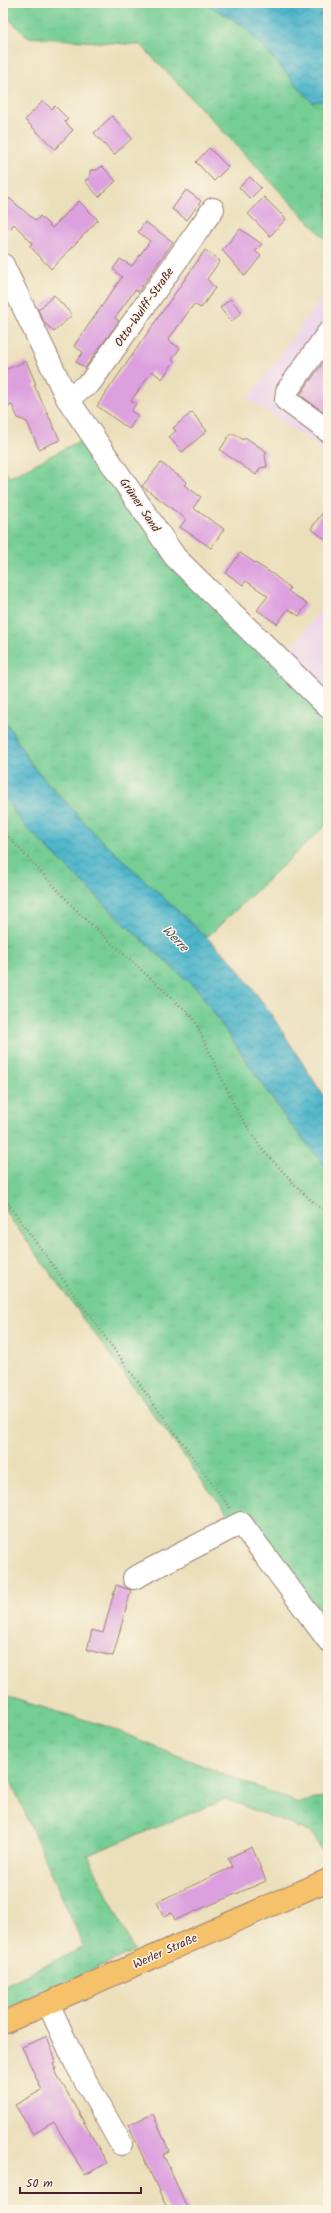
<svg xmlns="http://www.w3.org/2000/svg" width="331" height="2213" font-family="Kalam,sans-serif">
	<style>
		.built { fill: #ebd1eb }
		.grass { fill: url(#grass-tufts); stroke: #607660 }
		.water { fill: url(#water-waves); stroke: #4c6a7b }
		.building { fill: #dca0df }
		.lines { fill: none; stroke-linecap: round; stroke-linejoin: round }
		.minor-casing { stroke: #9a7f73; stroke-width: 24 }
		.major-casing { stroke: #9a7f73; stroke-width: 24 }
		.path { stroke: #9a7f73; stroke-width: 2.5; stroke-dasharray: 1 3; stroke-linecap: butt }
		.minor { stroke: #fff; stroke-width: 22 }
		.major { stroke: #f5c16b; stroke-width: 22 }
		.labels { text-anchor: middle; stroke-width: 3; stroke-linejoin: round; paint-order: stroke }
		.street-label { font-size: 12px; fill: #4a1f2b; stroke: #fcf5e5 }
		.water-label { font-size: 13px; font-style: italic; fill: #4b5463; stroke: #fcf5e5 }
	</style>
	<defs>
		<pattern id="grass-tufts" width="24" height="20" patternUnits="userSpaceOnUse"><rect width="24" height="20" fill="#75ce94"/><path d="M3 7l-1-3M5 7V3M7 7l1-3M15 17l-1-3M17 17v-4M19 17l1-3" fill="none" stroke="#67b080"/></pattern>
		<pattern id="water-waves" width="16" height="10" patternUnits="userSpaceOnUse"><rect width="16" height="10" fill="#4eb6cb"/><path d="M0 5q4-4 8 0t8 0" fill="none" stroke="#4393a5"/></pattern>
	</defs>
	<rect width="100%" height="100%" fill="#fcf5e5"/>
	<filter id="ink" filterUnits="userSpaceOnUse"><feTurbulence type="fractalNoise" baseFrequency=".025" numOctaves="2"/><feDisplacementMap in="SourceGraphic" scale="8" xChannelSelector="R" yChannelSelector="G"/><feConvolveMatrix kernelMatrix="1 2 1 2 8 2 1 2 1" color-interpolation-filters="sRGB"/></filter>
	<filter id="wash" filterUnits="userSpaceOnUse"><feTurbulence type="fractalNoise" baseFrequency=".012" numOctaves="4" result="noise"/><feDisplacementMap in="SourceGraphic" scale="16" xChannelSelector="R" yChannelSelector="G"/><feGaussianBlur stdDeviation="0.9" result="paint"/><feColorMatrix in="noise" values="0 0 0 0 0 0 0 0 0 0 0 0 0 0 0 0 0 1.4 0 .05"/><feComposite in="paint" operator="in"/></filter>
	<g filter="url(#wash)">
		<rect width="100%" height="100%" fill="#ebdfbb"/>
		<path class="built" d="M328,288v165l-80,-54z
			M328,599v100l-43,-41z"/>
		<path class="grass" d="M3,3h203l38,23 68,76 16,-2v142l-187,-197 -114,-8 -24,-24z
			M83,439l245,277v107l-122,115 -109,-102 -63,-68 -31,-50v-248l7,7z
			M3,795l20,29 102,100 74,67 86,126 43,52v460l-120,-140 -205,-281z
			M4,1696l102,30 112,46 81,31 29,-7v67l-16,-30 -86,-34 -138,56 46,96 -131,60v-25l81,-39 -81,-184z"/>
		<path class="water" d="M206,3h122v97l-16,2 -68,-76z
			M3,718l31,50 63,68 135,125 39,53 57,89v66l-43,-52 -86,-126 -74,-67 -102,-100 -20,-29z"/>
		<g id="blocks">
			<path class="building" d="M43,101l9,8 3,-3 13,13 -3,3 8,8 -18,19 -30,-29z
				M112,116l20,22 -18,17 -20,-22z
				M209,148l19,19 -14,14 -18,-19z
				M102,166l14,15 -17,16 -14,-16 5,-4v-7h7z
				M250,177l11,11 -11,11 -11,-12z
				M186,190l15,11 -14,19 -15,-11z
				M264,197l22,22 -16,17 -22,-22z
				M9,198l27,23 4,-5 12,12 27,-27 19,19 -47,49 -21,-23 2,-3 -18,-19 -4,5 -7,-6v-18z
				M145,222l28,20 -35,50 -3,-2 -20,28 4,3 -34,47 -9,-6 7,-10 -9,-6 48,-69 -9,-8 7,-10 12,7 18,-25 -12,-9z
				M240,229l22,15 -7,7 6,5 -16,20 -23,-26z
				M205,250l15,11 -13,18 8,9 -14,20 -7,-4 -26,36 12,8 -8,11 2,3 -12,17 -10,-8 -21,30 5,3 -5,7 7,5 -9,13 -32,-23z
				M54,295l18,20 -18,17 -10,-10 -6,-12z
				M230,299l12,13 -11,10 -11,-14z
				M328,356v59l-28,-20z
				M26,361l10,23 -2,1 26,55 -21,9 -12,-27 -9,-4 -6,-13 -9,4v-38z
				M192,412l15,19 -25,21 -13,-15 7,-6 -3,-3z
				M230,434h5l8,6 2,-3 22,15 -2,3 2,12 -7,1 -4,7 -36,-25z
				M161,463l26,19 -3,3 17,12 -8,11 31,21 -13,19 -31,-21 6,-8 -44,-33z
				M328,505v36l-17,-12z
				M240,553l34,22 16,13 -2,3 19,13 -8,12 -11,-7 -11,15 -20,-14 11,-14 -22,-15 -3,4 -17,-12z
				M116,1585l15,5 -18,66 -26,-6 5,-20 11,3z
				M252,1847l14,34 -91,39 -3,-7 -9,3 -6,-14 75,-35 -4,-9z
				M47,2036l8,22v5l-2,1 3,5h-2l53,94 -22,12 -31,-53 -21,12 -18,-29 27,-15 -20,-43z
				M153,2114l16,37 -6,3 25,56h-20l-40,-85z"/>
		</g>
	</g>
	<g filter="url(#ink)">
		<use href="#blocks" fill-opacity="0" stroke="#9a7f73" stroke-width="1"/>
		<g class="lines">
			<defs>
				<path id="minor" d="M3,265l64,133 108,159 153,150
					M328,333l-41,58 -1,9 42,31
					M67,398l23,-15 123,-174
					M134,1578l107,-55 87,117
					M48,2003l27,59 46,82"/>
				<path id="major" d="M3,2023l325,-143"/>
			</defs>
			<use href="#minor" class="minor-casing"/>
			<use href="#major" class="major-casing"/>
			<path class="path" d="M3,831l79,85 111,101 44,94 24,37 38,41 29,26
				M3,1197l227,311"/>
			<use href="#minor" class="minor"/>
			<use href="#major" class="major"/>
		</g>
	</g>
	<g class="labels">
		<g class="street-label">
			<text transform="translate(144 307) rotate(-55)" y="4">Otto-Wulff-Straße</text>
			<text transform="translate(140 505) rotate(56)" y="4">Grüner Sand</text>
			<text transform="translate(165 1951) rotate(-24)" y="4">Werler Straße</text>
		</g>
		<g class="water-label">
			<text transform="translate(176 938) rotate(45)" y="5">Werre</text>
		</g>
	</g>
	<rect width="331" height="2213" fill="none" stroke="#fcf5e5" stroke-width="16"/>
	<path d="M20 2187v6h121v-6" fill="none" stroke="#4a1f2b" stroke-width="2"/>
	<text x="26" y="2187" font-size="12" fill="#4a1f2b" stroke="#fcf5e5" stroke-width="3" paint-order="stroke">50 m</text>
</svg>
